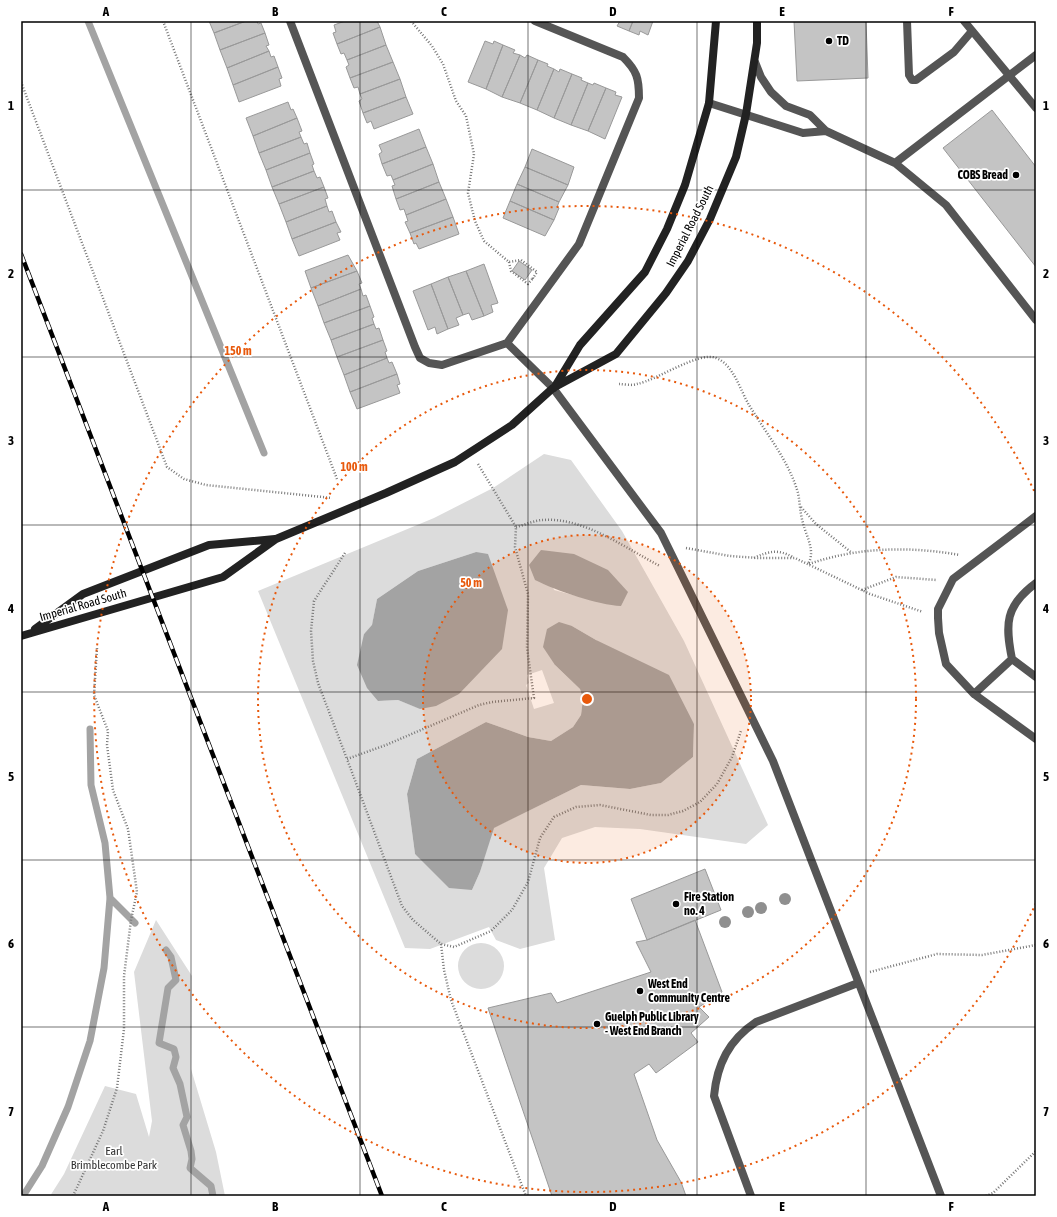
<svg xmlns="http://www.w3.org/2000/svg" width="1057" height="1217" font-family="'Asap Condensed',sans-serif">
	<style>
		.green { fill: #dcdcdc; fill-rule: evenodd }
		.water { fill: #a3a3a3 }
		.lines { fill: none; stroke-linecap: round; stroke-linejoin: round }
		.stream { stroke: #a3a3a3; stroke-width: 7 }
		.building { fill: #c4c4c4; stroke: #999 }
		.path { stroke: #777; stroke-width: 2.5; stroke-dasharray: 1 2; stroke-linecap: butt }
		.lane { stroke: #555; stroke-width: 8 }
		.secondary { stroke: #222; stroke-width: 8 }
		.rail-casing { stroke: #000; stroke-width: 4.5 }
		.rail { stroke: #fff; stroke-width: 3; stroke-dasharray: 9; stroke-linecap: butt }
		.tree { fill: #8f8f8f }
		.grid { fill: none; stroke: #000; stroke-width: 1; stroke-opacity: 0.55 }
		.ring { fill: none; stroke: #e8590c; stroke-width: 2; stroke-dasharray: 2 4 }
		.poi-dot { fill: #000; stroke: #fff; stroke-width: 1.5 }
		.labels { text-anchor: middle; stroke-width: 3.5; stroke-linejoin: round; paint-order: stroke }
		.poi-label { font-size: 12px; font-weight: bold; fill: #000; stroke: #fff; text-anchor: start }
		.street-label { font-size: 12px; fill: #000; stroke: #fff }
		.park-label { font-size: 12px; fill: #333; stroke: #fff }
		.centre { fill: #e8590c; stroke: #fff; stroke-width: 2 }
		.ring-label { font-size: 12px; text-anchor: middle; font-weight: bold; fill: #e8590c; stroke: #fff; stroke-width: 3.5; stroke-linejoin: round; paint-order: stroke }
		.neatline { fill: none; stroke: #000; stroke-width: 1.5 }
		.grid-label { font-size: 13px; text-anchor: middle; font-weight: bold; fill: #000 }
	</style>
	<rect width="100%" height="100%" fill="#fff"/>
	<path class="green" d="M544,454l27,6 51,71 62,110 84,184 -22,19 -106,-15 -45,-2 -33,11 -18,30 11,72 -35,9 -24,-9 -7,-13 -59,22 -25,-1 -147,-357 176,-73 59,-30zM541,550l51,50 -38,-10zM476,552l-55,157 -23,-9 -20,1 -14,-67 8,-8 5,-27 41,-28zM572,626l24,14 98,84 -1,33 -32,26 -31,6 -49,-4 -88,43 -13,44 -8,18 -57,-36 -8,-60 10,-35 69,-37 42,15 23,4 22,-14 8,-12 2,-16 -3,-10 -25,-24zM542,670l12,33 -20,6 -8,-24 3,-2 -2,-8z
		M156,920l36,56 -1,93 25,83 9,44h-175l14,-22 41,-88 31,8 13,43 3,-16 -18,-149z
		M458 966a23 23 0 1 1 46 0a23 23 0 1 1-46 0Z"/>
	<path class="water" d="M541,550l33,4 34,16 20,22 -7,14c-23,-1 -64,-15 -86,-26l-6,-15z
		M476,552l12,2 20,56 -6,39 -43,45 -23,12 -16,3 -22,-9 -20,1 -11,-13 -10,-23 7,-31 8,-9 5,-26 41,-28z
		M559,622l13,4 24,14 73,35 25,49 -1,33 -32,26 -31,6 -49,-4 -87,43 -14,44 -8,18 -23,-2 -34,-34 -8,-60 10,-35 69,-37 42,15 23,4 22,-14 8,-12 2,-16 -3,-10 -25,-24 -12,-18 4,-18z"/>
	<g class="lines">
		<path class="stream" d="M88,21l176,432
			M110,898l25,25
			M166,950l5,7 5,23 -8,8 -9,55 15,6 2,8 -3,11 7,16 7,33 -4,8 8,26 1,8 -2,9 21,18 2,10
			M23,1196l19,-30 26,-59 22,-66 14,-73 6,-70 -5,-55 -14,-58 -1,-56"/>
	</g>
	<path class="building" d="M209,21h37l-32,12z
		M246,21h11l1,3 3,-1 4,10 -45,17 -6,-17z
		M345,21h32l3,6 -43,17 -4,-11 3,-1 -2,-7z
		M620,21h13l-4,10 -12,-5z
		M633,21h20l-5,14 -8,-4 -1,4 -10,-4z
		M794,21h72l2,57 -71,3z
		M380,27l6,18 -39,15 -3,-7 -3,1 -4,-10z
		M265,33l4,12 -3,1 3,5 -42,17 -7,-18z
		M485,41l8,3 1,-3 9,4 -17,44 -18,-7z
		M386,45l7,17 -43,16 -4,-11 3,-2 -2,-5z
		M503,45l12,5 -2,3 7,2 -18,42 -16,-8z
		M269,51l2,6 3,-1 4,11 -45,18 -6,-17z
		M520,55l5,3 2,-3 11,5 -18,43 -18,-6z
		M538,60l10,4 -1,2 7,3 -17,41 -17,-7z
		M393,62l7,17 -40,15 -2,-7 -4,1 -4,-10z
		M278,67l4,11 -3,1 2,7 -42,16 -6,-17z
		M554,69l5,3 1,-3 12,5 -18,44 -17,-8z
		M572,74l10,4 -1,2 7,3 -17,42 -17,-7z
		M400,79l6,18 -43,16 -4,-12 3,-2 -2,-5z
		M588,83l5,2 1,-2 12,5 -18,43 -17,-6z
		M606,88l10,4 -1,3 7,2 -17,42 -17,-8z
		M406,97l7,17 -39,15 -3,-8 -4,2 -4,-10z
		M288,102l3,8 2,-1 4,9 -44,18 -7,-18z
		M992,110l44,57v100l-93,-119z
		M297,118l5,13 -3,1 2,5 -42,16 -6,-17z
		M419,129l7,18 -44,17 -3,-10 3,-2 -3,-7z
		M301,137l3,7 3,-1 3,10 -44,17 -7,-17z
		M426,147l7,17 -40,16 -2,-5 -4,1 -5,-12z
		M532,149l42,18 -6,18 -43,-18z
		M310,153l4,11 -2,1 2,6 -42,16 -6,-17z
		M433,164l6,18 -43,17 -4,-13 3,-1 -2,-5z
		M525,167l43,18 -9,17 -42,-18z
		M314,171l3,7 3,-1 4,10 -45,17 -7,-17z
		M439,182l7,17 -40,16 -2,-6 -4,1 -4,-11z
		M517,184l42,18 -2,5 2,1 -5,12 -44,-19z
		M324,187l4,11 -3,1 2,7 -41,16 -7,-18z
		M446,199l7,18 -43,16 -5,-11 3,-1 -2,-6z
		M510,201l44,19 -9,16 -42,-18z
		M327,206l2,6 3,-1 4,11 -44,17 -6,-17z
		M453,217l6,17 -40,15 -3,-6 -2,1 -4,-11z
		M336,222l5,10 -4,1 3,7 -41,16 -7,-17z
		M348,255l9,16 -46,17 -6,-17z
		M519,261l13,9 -7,10 -13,-9z
		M484,264l14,39 -7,2 2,7 -9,4 -18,-45z
		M357,271l5,12 -3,1 2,5 -43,17 -7,-18z
		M466,271l18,45 -12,4 -3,-7 -6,2 -15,-38z
		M448,277l15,38 -7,3 3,7 -11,4 -17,-45z
		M431,284l17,45 -11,5 -2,-7 -7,3 -15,-39z
		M361,289l2,7 3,-1 4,11 -46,17 -6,-17z
		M370,306l4,11 -2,1 2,6 -43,16 -7,-17z
		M374,324l2,5 3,-1 4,12 -46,17 -6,-17z
		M383,340l4,11 -2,1 2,6 -43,17 -7,-18z
		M387,358l2,5 3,-1 5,12 -47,18 -6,-17z
		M397,374l3,10 -3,1 3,8 -43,16 -7,-17z
		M705,869l16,41 -74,30 -16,-41z
		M695,920l27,72 -23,15 10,10 -18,16 7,9 -42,31 -7,-9 -15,10 23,66 24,42 5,14h-134l-64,-188 63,-15 6,10 94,-31 -15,-30 11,-2z"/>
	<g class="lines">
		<path class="path" d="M163,21l174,458
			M411,21l21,25 11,18 13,37 10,15 8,38 -6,39 7,28 9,20 25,21 12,-2 16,12 -4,6 2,2
			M21,82l146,385 17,12 22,6 126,13
			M509,262l2,9 17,13 5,-6
			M619,384c5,0 12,2 18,0 20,-4 62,-33 79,-26 18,7 24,32 33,47 17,28 40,56 49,88 2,10 2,20 5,30 3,13 13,28 5,41
			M478,464l38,63 -1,20 13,47 -1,54 7,50 -42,4 -13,3 -93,40 -39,14 55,147 11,14 28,24 13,3 37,-16 21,-21 16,-28 12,-44 14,-21 22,-10 24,-2 51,10h17l15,-4 17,-9 17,-18 15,-27 9,-26
			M801,507l15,17 36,29
			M516,527c9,-2 19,-7 27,-7 41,-3 82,28 117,46
			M686,548l44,8 28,2h37l75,36 53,18
			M345,553l-31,48 -3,30 2,30 5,22 29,76
			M754,558c15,-7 24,-9 39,-1
			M809,564c49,-17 100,-18 151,-9
			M862,590l34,-13 41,3
			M441,944l3,26 7,30 75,196
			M870,972l67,-18 45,1 54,-10
			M73,1196l30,-65 14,-43 7,-59v-53l7,-56 6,-28 -9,-63 -15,-39 -6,-45 1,-14 -14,-36 3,-47
			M986,1196l7,-3 43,-42"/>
		<path class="lane" d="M290,21l125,326 5,11 9,5 13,2 65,-22 72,-99 60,-146c0,-20 -2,-27 -16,-41l-88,-36
			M907,21l2,54 3,5h4l38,-28 18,-21
			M964,21l72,87
			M755,62l6,15 10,15 15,14 24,9 16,16 69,32 51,42 90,115
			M709,103l94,30 23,-2
			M895,163l141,-108
			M507,343l46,45 108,145 112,228 168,435
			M1036,516l-83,63 -15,30v9l1,15 7,31 28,30 62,45
			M1012,659l24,18
			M974,694l38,-35c-7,-35 -7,-53 24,-76
			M751,1196l-37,-100c3,-32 15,-56 42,-74l102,-39"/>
		<path class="secondary" d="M554,388l26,-43 65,-73 22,-43 18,-44 24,-82 7,-82
			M35,629l48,-35 126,-49 66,-6
			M21,636l202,-59 53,-38 110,-46 69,-31 57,-37 41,-37 63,-34 50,-61 22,-32 22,-42 26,-62 10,-43 11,-71v-22"/>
		<defs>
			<path id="rail" d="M21,254l361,942"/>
		</defs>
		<use href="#rail" class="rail-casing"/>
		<use href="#rail" class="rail"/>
	</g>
	<g class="tree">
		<circle cx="785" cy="899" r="6"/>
		<circle cx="761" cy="908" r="6"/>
		<circle cx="748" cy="912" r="6"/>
		<circle cx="725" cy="922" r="6"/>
	</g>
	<path class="grid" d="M191,21v1175M360,21v1175M528,21v1175M697,21v1175M866,21v1175M21,190h1015M21,357h1015M21,525h1015M21,692h1015M21,860h1015M21,1027h1015"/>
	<circle cx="587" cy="699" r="164" fill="#e8590c" fill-opacity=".12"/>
	<g class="ring">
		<circle cx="587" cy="699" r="164"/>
		<circle cx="587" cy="699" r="329"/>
		<path d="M1036 903A493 493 0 1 1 1036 495"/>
	</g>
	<g class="poi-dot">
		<circle cx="829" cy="41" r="4"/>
		<circle cx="1016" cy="175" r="4"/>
		<circle cx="676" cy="904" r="4"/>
		<circle cx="640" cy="991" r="4"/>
		<circle cx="597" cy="1024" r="4"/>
	</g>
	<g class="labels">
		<g class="poi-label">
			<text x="837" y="45">TD</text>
			<text x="1008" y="179" text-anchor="end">COBS Bread</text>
			<text x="684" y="901">Fire Station<tspan x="684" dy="14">no. 4</tspan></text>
			<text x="648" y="988">West End<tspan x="648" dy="14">Community Centre</tspan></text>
			<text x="605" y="1021">Guelph Public Library<tspan x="605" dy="14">- West End Branch</tspan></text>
		</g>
		<g class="street-label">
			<text transform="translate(690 226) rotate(-63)" y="4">Imperial Road South</text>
			<text transform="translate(83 605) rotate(-16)" y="4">Imperial Road South</text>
		</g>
		<g class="park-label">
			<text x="114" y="1155">Earl<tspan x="114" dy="14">Brimblecombe Park</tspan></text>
		</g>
	</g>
	<circle cx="587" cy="699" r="6" class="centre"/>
	<g class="ring-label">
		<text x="238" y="355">150 m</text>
		<text x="354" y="471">100 m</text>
		<text x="471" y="587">50 m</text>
	</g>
	<rect width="1057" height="1217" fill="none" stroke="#ffffff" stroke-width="44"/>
	<rect x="22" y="22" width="1013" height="1173" class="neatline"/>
	<g class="grid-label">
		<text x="106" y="16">A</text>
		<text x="275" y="16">B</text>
		<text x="444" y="16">C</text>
		<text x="613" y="16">D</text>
		<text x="782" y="16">E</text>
		<text x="951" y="16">F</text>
		<text x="11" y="110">1</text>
		<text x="1046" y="110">1</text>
		<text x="11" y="278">2</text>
		<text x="1046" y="278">2</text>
		<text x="11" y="445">3</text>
		<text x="1046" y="445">3</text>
		<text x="11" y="613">4</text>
		<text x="1046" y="613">4</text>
		<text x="11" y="781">5</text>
		<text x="1046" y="781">5</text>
		<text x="11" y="948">6</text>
		<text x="1046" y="948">6</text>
		<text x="11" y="1116">7</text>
		<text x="1046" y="1116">7</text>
		<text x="106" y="1211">A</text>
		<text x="275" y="1211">B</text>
		<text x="444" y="1211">C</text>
		<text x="613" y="1211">D</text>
		<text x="782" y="1211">E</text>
		<text x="951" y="1211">F</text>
	</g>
</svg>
